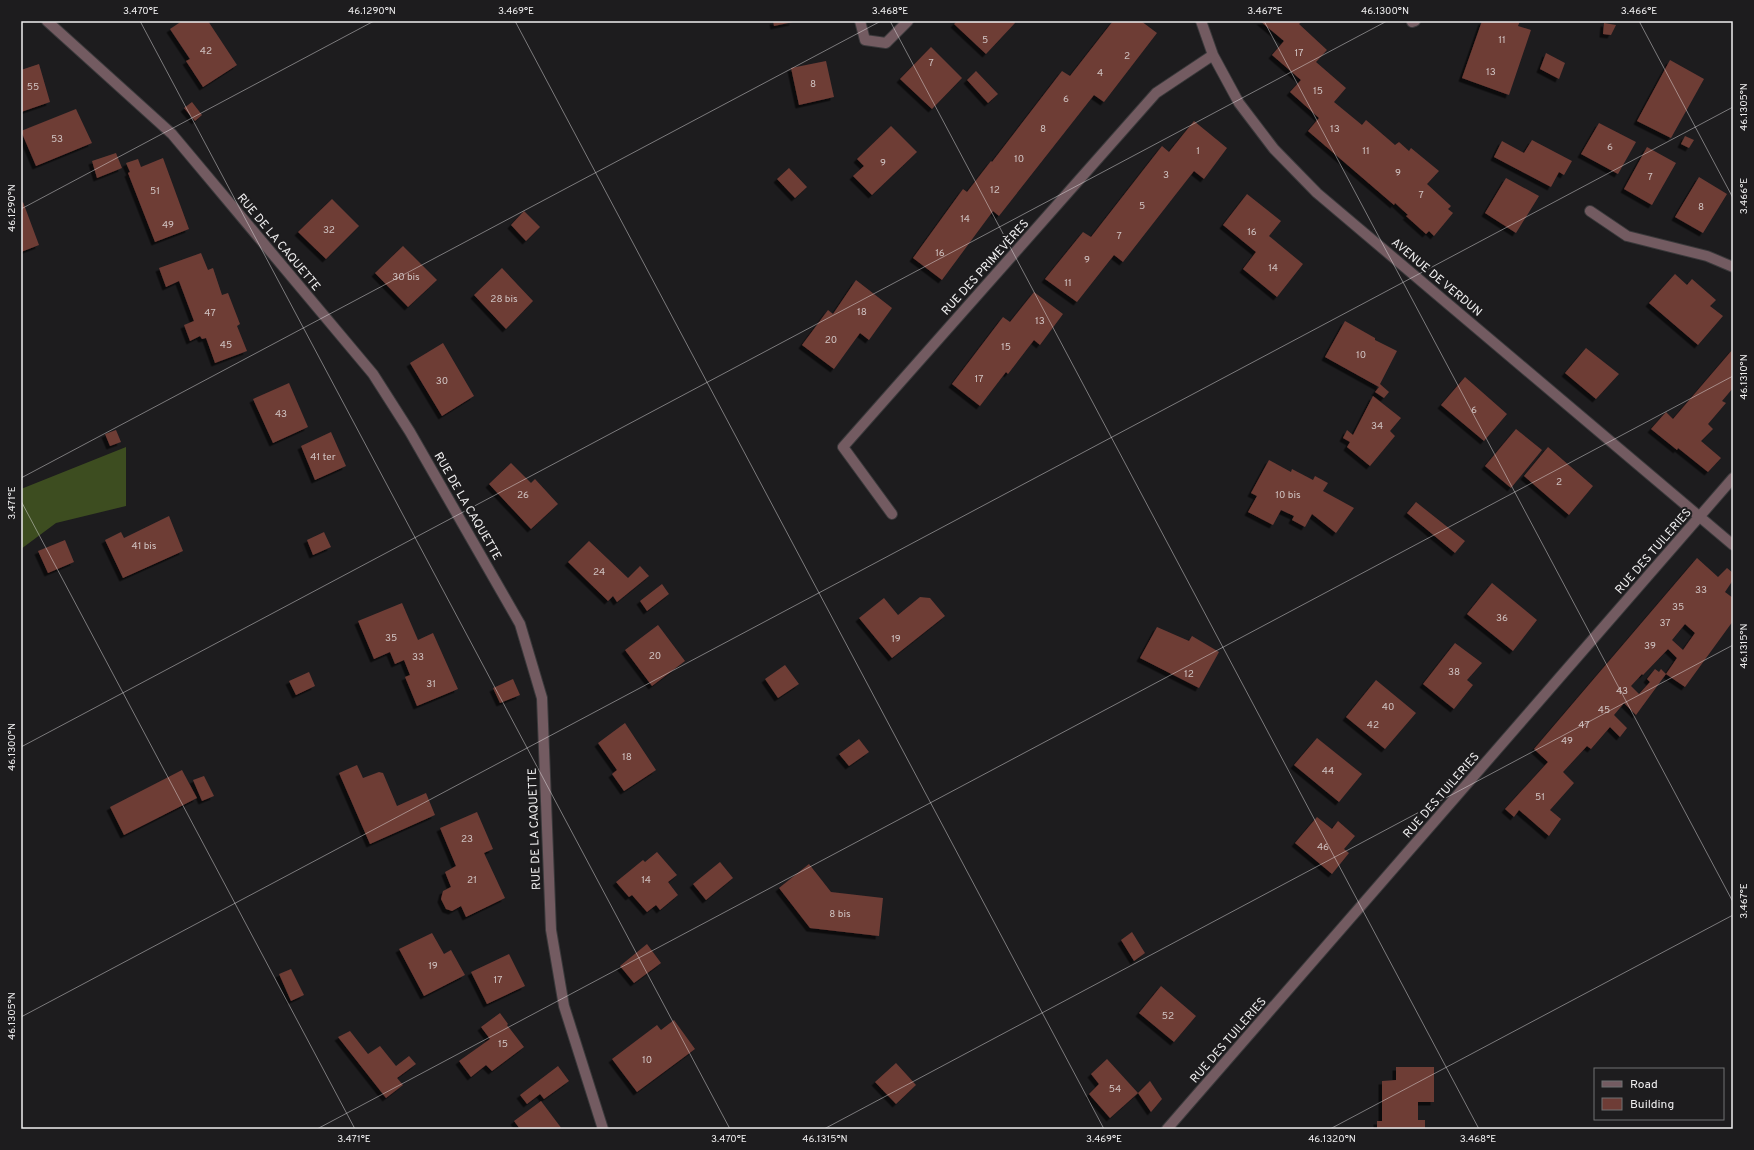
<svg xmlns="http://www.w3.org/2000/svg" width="1754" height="1150" font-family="Overpass,sans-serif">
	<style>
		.forest { fill: #3d4d20 }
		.building { fill: #6e3c36; fill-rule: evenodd; filter: url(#shadow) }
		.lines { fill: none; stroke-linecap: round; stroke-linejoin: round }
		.minor-casing { stroke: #3a393b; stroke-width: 12 }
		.minor { stroke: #735b61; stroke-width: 10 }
		.ticks { fill: none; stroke: #efeeef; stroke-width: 1; stroke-opacity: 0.45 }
		.labels { text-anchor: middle; stroke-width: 4; stroke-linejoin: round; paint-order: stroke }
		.number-label { font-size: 10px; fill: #cfc2c1 }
		.street-label { font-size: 12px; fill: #efeeef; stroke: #1d1c1e }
		.neatline { fill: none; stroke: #efeeef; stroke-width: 1.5 }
		.ticks-label { font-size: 10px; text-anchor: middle; fill: #efeeef }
	</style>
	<defs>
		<filter id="shadow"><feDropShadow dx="-3.5" dy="3.5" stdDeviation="0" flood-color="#0009"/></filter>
	</defs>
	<rect width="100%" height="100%" fill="#1d1c1e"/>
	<path class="forest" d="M126,447v59l-70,17 -35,26v-60z"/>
	<path class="building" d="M182,21h26l29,44 -34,22 -17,-26 4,-2 -20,-30z
		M773,21h20v1l-19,4z
		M957,21h57l1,2 -29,31 -32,-30z
		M1113,21h28l16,12 -53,69 -10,-7 -95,121 -6,-5 -51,69 -29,-22 50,-69 4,3 24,-31 1,1 70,-91 8,5z
		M1260,21h42l-3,3 28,26 -11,12 30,26 -12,14 28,23 4,-5 29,25 4,-3 10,9 2,-3 28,23 -12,13 24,22 -3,3 5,4 -19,23 -5,-5 -3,3 -20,-18 2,-1 -13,-12 -1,2 -86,-74 11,-13 -29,-26 11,-12 -29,-25 12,-14z
		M1482,21h38l-2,5 13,4 -22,65 -47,-17z
		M1604,23l12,2 -5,10 -8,-1z
		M931,47l31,31 -30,31 -32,-30z
		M1546,53l19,10 -6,16 -19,-10z
		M1670,60l34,19 -33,59 -34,-17z
		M826,61l8,36 -35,8 -8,-37z
		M39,64l11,38 -29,10v-42z
		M976,71l22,23 -10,9 -21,-23z
		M192,102l10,13 -7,6 -11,-13z
		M76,109l16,34 -56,23 -15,-35z
		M1194,121l33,27 -23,31 -10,-8 -71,91 -9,-7 -37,47 -32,-23 38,-47 8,5 71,-91 7,6z
		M1599,123l37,19 -18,32 -37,-20z
		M891,126l26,26 -45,43 -19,-19 11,-10 -7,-7z
		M1685,136l9,4 -5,8 -8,-4z
		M1532,140l40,21 -8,14 -5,-3 -8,15 -57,-30 8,-16 22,12z
		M1647,147l29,16 -24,42 -28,-16z
		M116,153l6,15 -25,10 -5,-17z
		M163,158l26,71 -34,13 -27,-69 2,-1 -4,-9 12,-4 3,8z
		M789,168l18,19 -12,11 -18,-19z
		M1699,177l28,17 -24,39 -28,-16z
		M1506,178l33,18 -23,37 -31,-20z
		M1247,194l34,27 -12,15 34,28 -26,33 -34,-28 13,-17 -33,-27z
		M332,199l27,27 -33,33 -28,-27z
		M23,202l16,43 -18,7v-49z
		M524,211l16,16 -14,14 -15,-16z
		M403,246l34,34 -29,27 -33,-34z
		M201,253l7,17 5,-2 9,27 6,-2 12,31 -3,2 10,25 -32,12 -9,-25 -4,1 -2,-3 -10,5 -6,-16 10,-4 -15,-40 -13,6 -7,-19z
		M502,268l31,33 -27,28 -32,-34z
		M1675,274l12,11 5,-6 24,21 -6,6 13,10 -25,29 -49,-42z
		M856,280l36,28 -23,32 -9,-7 -26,36 -32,-24 26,-35 5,4z
		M1034,292l29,22 -23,31 -6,-5 -26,34 -2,-2 -26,34 -28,-22 51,-67 7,5z
		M1345,321l30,17v2l22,11 -17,33 9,8 -5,6 -9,-6 4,-5 -54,-30z
		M443,343l31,53 -32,20 -32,-53z
		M1586,348l33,26 -23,25 -31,-26z
		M1733,349v39l-11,13 4,2 -18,21 5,5 -12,12 20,17 -13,14 -30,-24 -1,2 -26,-21 15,-17 7,7z
		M1465,377l42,37 -23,27 -43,-36z
		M289,383l19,44 -35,16 -20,-44z
		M1373,396l28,22 -11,13 5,5 -25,30 -23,-19 3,-5 -7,-4 4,-8 6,5z
		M1516,429l26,21 -31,38 -26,-22z
		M116,430l5,12 -11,4 -5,-12z
		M331,432l15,34 -31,14 -14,-34z
		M1548,447l45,39 -24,29 -45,-39z
		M1269,460l22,12 1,-3 21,11 2,-4 13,7 -5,8 31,17 -18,25 -24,-19 -7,13 -13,-7 2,-4 -13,-6 -8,15 -25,-13 9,-16 -6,-3z
		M511,463l20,20 4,-4 23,25 -27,25 -42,-45z
		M1416,502l49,39 -10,12 -48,-40z
		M169,516l14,35 -60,27 -18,-38 16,-8 3,6z
		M324,532l7,15 -18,8 -6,-15z
		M65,540l9,22 -26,11 -10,-22z
		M589,541l39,37 12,-12 9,10 -32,26 -4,-6 -5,5 -40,-39z
		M1697,558l21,19 9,-9 6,5v7l-8,12 8,6v23l-48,66 -19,-13 -30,41 -12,-12 -10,12 13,13 -7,9 -10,-10 -19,22 -4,-3 -24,26 11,11 -24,27 11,9 -12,17 -30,-26 -5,7 -9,-8 43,-47 -14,-13zM1685,624l10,9 -12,17 -11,-10zM1668,649l9,9 -11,16 -5,-5 -2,3 -4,-3 -8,10 3,3 -11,12 -8,-8 11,-12 1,1z
		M1492,583l45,37 -24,31 -46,-37z
		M662,584l7,10 -22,17 -7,-10z
		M920,597l10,1 15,18 -53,42 -33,-40 25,-20 14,17z
		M402,603l16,37 15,-7 25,56 -41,17 -12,-29 5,-2 -6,-15 -9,4 -5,-12 -16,7 -16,-38z
		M658,625l27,36 -33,25 -27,-36z
		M1157,627l32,14 3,-5 27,16 -20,36 -59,-30z
		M1455,643l27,20 -15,17 6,5 -19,24 -31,-25z
		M785,665l14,19 -21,14 -13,-19z
		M309,672l6,14 -19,9 -7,-14z
		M513,679l7,16 -20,8 -7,-15z
		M1376,680l40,33 -31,36 -39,-32z
		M625,723l31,47 -32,21 -12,-17 5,-4 -19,-27z
		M1317,738l45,36 -23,28 -45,-37z
		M859,739l10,13 -20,14 -10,-12z
		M357,765l6,13 16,-6 4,1 14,33 29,-13 9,22 -65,29 -31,-71z
		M182,770l15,28 -73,37 -14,-28z
		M204,776l10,20 -12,5 -9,-21z
		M477,812l16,37 -9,4 21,45 -39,19 -5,-11 -9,5 -6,-2 -5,-10 2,-8 8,-4 -6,-15 11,-6 -16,-38z
		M1317,817l15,12 6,-8 17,15 -11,13 5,4 -17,21 -37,-31z
		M657,852l20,23 -9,7 10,13 -18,15 -4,-5 -9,7 -15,-17 -3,2 -13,-15 27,-22 2,2z
		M720,862l13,16 -27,22 -13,-16z
		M809,864l22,28 52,6 -4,38 -69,-8 -31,-40z
		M1132,932l13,21 -11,8 -13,-21z
		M432,933l12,21 7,-4 14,25 -41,21 -25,-47z
		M647,944l14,19 -27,20 -14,-17z
		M509,954l16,32 -38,18 -16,-32z
		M291,969l13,26 -13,6 -12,-27z
		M1161,986l35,30 -22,26 -35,-29z
		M500,1013l8,11 -1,1 17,22 -32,24 -6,-6 -15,12 -12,-16 31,-22 -9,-12z
		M674,1020l21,29 -58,43 -25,-33 45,-34 4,5z
		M350,1031l18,23 12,-8 16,20 13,-10 7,8 -19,14 6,7 -17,13 -48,-61z
		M1107,1059l31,34 -28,25 -21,-24 10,-10 -8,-10z
		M896,1063l20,22 -20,19 -21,-22z
		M558,1066l11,15 -25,18 -4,-5 -13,10 -7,-9z
		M1396,1067h38v35h-16v18h7v9h-48v-8h5v-40l14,-1z
		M1150,1081l12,18 -11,13 -13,-19z
		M541,1101l21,28h-42l-6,-8z"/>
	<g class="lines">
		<defs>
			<path id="minor" d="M47,21l125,113 201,240 37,58 110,192 22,74 9,232 13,76 39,123
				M860,21l5,19 21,3 22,-22
				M1201,21l12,34 26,48 35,46 43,44 416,352
				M1412,22l3,-1
				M1590,211l37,25 80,20 26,11
				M892,514l-49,-67 313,-354 57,-38
				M1167,1129l566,-651"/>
		</defs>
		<use href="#minor" class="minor-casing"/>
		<use href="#minor" class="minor"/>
	</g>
	<path class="ticks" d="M140,21l590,1108M515,21l589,1108M890,21l589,1108M1264,21l469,881M1639,21l94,177M21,209l353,-188M21,478l860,-457M21,501l334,628M21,747l1366,-726M21,1017l1712,-910M317,1129l1416,-753M824,1129l909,-484M1330,1129l403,-214"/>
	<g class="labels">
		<g class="number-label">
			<text x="985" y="43">5</text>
			<text x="1502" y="43">11</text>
			<text x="206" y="54">42</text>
			<text x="1299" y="56">17</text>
			<text x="1127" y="59">2</text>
			<text x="931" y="66">7</text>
			<text x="1491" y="75">13</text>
			<text x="1100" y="76">4</text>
			<text x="813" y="87">8</text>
			<text x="33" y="90">55</text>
			<text x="1318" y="94">15</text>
			<text x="1066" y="102">6</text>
			<text x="1043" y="132">8</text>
			<text x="1335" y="132">13</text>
			<text x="57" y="142">53</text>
			<text x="1610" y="150">6</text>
			<text x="1198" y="154">1</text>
			<text x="1366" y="154">11</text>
			<text x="1019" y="162">10</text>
			<text x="883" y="166">9</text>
			<text x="1398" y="176">9</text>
			<text x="1166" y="178">3</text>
			<text x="1650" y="180">7</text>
			<text x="995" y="193">12</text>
			<text x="155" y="194">51</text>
			<text x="1421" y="198">7</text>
			<text x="1142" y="209">5</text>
			<text x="1701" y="210">8</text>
			<text x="965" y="222">14</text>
			<text x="168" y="228">49</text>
			<text x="329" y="233">32</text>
			<text x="1252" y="235">16</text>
			<text x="1119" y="239">7</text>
			<text x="940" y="256">16</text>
			<text x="1087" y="263">9</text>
			<text x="1273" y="271">14</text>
			<text x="406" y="280">30 bis</text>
			<text x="1068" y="286">11</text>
			<text x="504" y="302">28 bis</text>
			<text x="862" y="315">18</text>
			<text x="210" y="316">47</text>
			<text x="1040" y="324">13</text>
			<text x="831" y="343">20</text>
			<text x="226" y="348">45</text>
			<text x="1006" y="350">15</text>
			<text x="1361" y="358">10</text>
			<text x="979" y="382">17</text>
			<text x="442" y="384">30</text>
			<text x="1474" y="413">6</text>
			<text x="281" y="417">43</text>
			<text x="1377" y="429">34</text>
			<text x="323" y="460">41 ter</text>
			<text x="1559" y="485">2</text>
			<text x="523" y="498">26</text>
			<text x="1288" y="498">10 bis</text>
			<text x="144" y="549">41 bis</text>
			<text x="599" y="575">24</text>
			<text x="1701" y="593">33</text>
			<text x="1678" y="610">35</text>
			<text x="1502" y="621">36</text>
			<text x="1665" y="626">37</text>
			<text x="391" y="641">35</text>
			<text x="896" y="642">19</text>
			<text x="1650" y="649">39</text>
			<text x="655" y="659">20</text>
			<text x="418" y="660">33</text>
			<text x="1454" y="675">38</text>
			<text x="1189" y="677">12</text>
			<text x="431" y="687">31</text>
			<text x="1622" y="694">43</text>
			<text x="1388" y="710">40</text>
			<text x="1604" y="713">45</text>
			<text x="1373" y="728">42</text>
			<text x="1584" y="728">47</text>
			<text x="1567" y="744">49</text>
			<text x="627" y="760">18</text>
			<text x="1328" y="774">44</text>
			<text x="1540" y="800">51</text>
			<text x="467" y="842">23</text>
			<text x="1323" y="850">46</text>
			<text x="472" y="883">21</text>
			<text x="646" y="883">14</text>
			<text x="840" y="917">8 bis</text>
			<text x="433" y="969">19</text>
			<text x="498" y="983">17</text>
			<text x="1168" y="1019">52</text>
			<text x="503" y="1047">15</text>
			<text x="647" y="1063">10</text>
			<text x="1115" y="1092">54</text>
		</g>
		<g class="street-label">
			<text transform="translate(279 242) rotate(50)" y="4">RUE DE LA CAQUETTE</text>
			<text transform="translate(985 267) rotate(-48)" y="4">RUE DES PRIMEVÈRES</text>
			<text transform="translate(1437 277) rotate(40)" y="4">AVENUE DE VERDUN</text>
			<text transform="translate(468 506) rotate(60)" y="4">RUE DE LA CAQUETTE</text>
			<text transform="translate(1653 551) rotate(-49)" y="4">RUE DES TUILERIES</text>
			<text transform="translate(1441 795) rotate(-49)" y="4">RUE DES TUILERIES</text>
			<text transform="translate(534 829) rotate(-92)" y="4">RUE DE LA CAQUETTE</text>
			<text transform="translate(1228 1040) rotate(-49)" y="4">RUE DES TUILERIES</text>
		</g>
	</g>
	<rect width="1754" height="1150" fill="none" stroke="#1d1c1e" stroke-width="44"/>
	<rect x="1594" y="1068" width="130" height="52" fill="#1d1c1e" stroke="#717072"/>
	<rect x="1602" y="1081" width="20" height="6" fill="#735b61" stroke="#717072"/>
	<text x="1630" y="1088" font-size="12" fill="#efeeef">Road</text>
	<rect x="1602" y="1098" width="20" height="12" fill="#6e3c36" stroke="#717072"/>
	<text x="1630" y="1108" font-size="12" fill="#efeeef">Building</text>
	<rect x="22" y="22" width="1710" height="1106" class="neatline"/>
	<g class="ticks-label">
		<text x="141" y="14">3.470°E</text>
		<text x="372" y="14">46.1290°N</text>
		<text x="516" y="14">3.469°E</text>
		<text x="890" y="14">3.468°E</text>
		<text x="1265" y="14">3.467°E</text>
		<text x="1385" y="14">46.1300°N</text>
		<text x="1639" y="14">3.466°E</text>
		<text transform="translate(1743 107) rotate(-90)" y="4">46.1305°N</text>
		<text transform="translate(1743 196) rotate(-90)" y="4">3.466°E</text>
		<text transform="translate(11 208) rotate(-90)" y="4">46.1290°N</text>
		<text transform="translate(1743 377) rotate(-90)" y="4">46.1310°N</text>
		<text transform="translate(11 503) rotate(-90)" y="4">3.471°E</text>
		<text transform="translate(1743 646) rotate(-90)" y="4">46.1315°N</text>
		<text transform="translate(11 747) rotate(-90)" y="4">46.1300°N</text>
		<text transform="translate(1743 901) rotate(-90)" y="4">3.467°E</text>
		<text transform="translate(11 1016) rotate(-90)" y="4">46.1305°N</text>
		<text x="354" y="1142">3.471°E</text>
		<text x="729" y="1142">3.470°E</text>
		<text x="825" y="1142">46.1315°N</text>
		<text x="1104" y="1142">3.469°E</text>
		<text x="1332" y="1142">46.1320°N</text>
		<text x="1478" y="1142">3.468°E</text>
	</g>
</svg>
